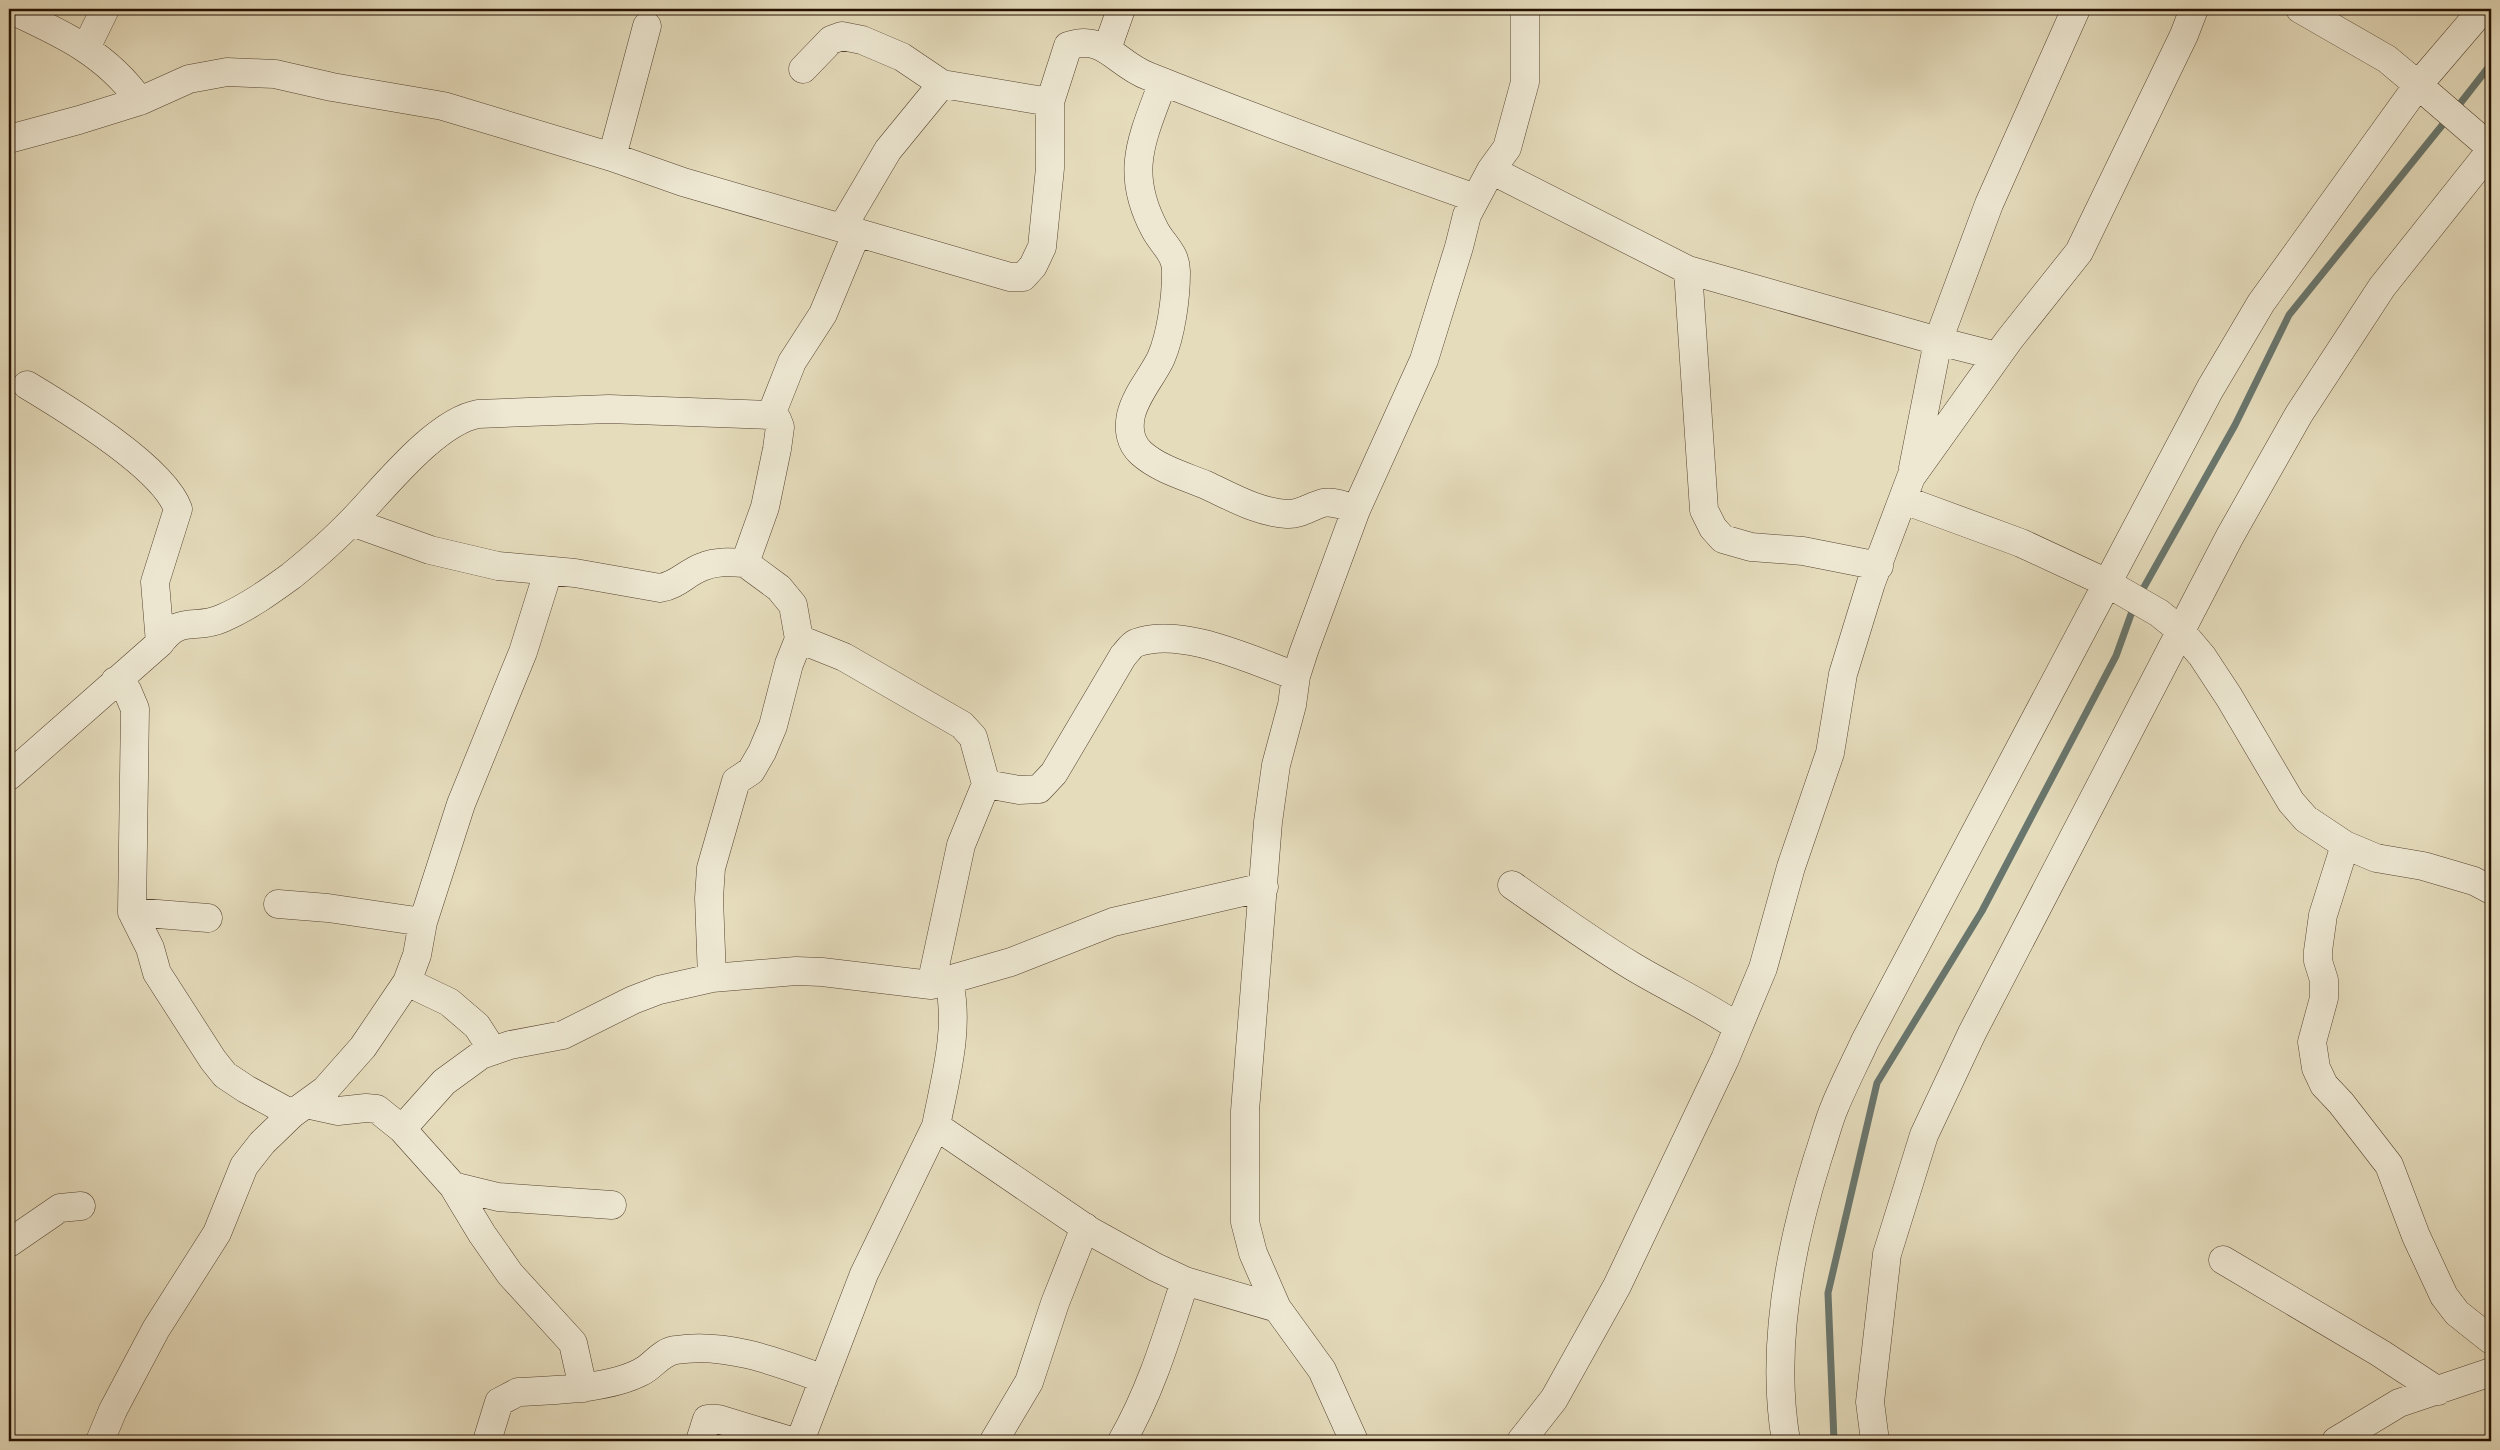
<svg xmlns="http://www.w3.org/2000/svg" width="2500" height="1450" font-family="'IM FELL French Canon',serif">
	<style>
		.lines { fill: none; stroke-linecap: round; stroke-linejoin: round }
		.stream { stroke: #69766d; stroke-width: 7 }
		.minor-casing { stroke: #55432f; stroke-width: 29 }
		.minor { stroke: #eee8d3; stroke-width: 28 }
	</style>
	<rect width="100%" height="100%" fill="#e5dcbc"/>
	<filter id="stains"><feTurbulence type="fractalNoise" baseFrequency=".004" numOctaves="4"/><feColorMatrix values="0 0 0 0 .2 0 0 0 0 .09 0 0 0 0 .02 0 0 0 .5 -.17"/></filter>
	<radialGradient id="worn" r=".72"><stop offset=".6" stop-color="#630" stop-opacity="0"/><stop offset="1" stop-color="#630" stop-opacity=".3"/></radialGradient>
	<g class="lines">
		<path class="stream" d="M2455,110l36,-46
			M2139,596l96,-171 54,-110 159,-197
			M1834,1441l-6,-148 49,-210 105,-172 134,-255 18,-50"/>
		<defs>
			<path id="minor" d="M9,9c52,24 97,44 131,92
				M2483,9l-65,76 73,63
				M86,48l19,-39
				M1107,49l14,-40
				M803,69l28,-29 11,-4 20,4 40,17 40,27 108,18
				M1163,82c-21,57 -39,90 -8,148 8,15 22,24 21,43 0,25 -5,62 -15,85 -9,19 -25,36 -30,57 -3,14 -1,28 10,38 18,16 43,23 65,32 26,12 51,27 81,29 13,1 24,-8 36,-11 11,-2 23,3 33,7
				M9,139l70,-19 61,-19 49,-22 38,-7 48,2 57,13 111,19 169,51 71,25 327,95h13l10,-11 9,-19 8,-79v-66l18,-56c36,-13 48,18 80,30 108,43 217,83 327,122
				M612,157l35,-131
				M1491,170l197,100 250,71 -25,127
				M842,228l46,-78 54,-66
				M1688,270l16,240 9,18 10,11 28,8 52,4 76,15
				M1997,356l-59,-15 51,-137 87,-195
				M27,385c40,24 136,82 151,124l-23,73 5,61
				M1904,500l117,43 86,40 52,30 21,17 22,26 27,41 62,105 15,17 39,26 31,13 47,8 51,15 17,9
				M352,522l78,28 68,16 77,7 85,15c18,-3 26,-15 42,-21 14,-6 28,-5 43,-4
				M799,639l45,18 118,68 11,12 13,47 -25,61 -30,140
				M115,681l12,9 8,19 -3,203 18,36 7,25 56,87 12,15 21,14 46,25
				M9,776l151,-133c21,-29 35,-12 63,-25 25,-11 46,-26 68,-42 21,-17 43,-36 62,-56 31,-32 82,-98 125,-106l131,-5 162,6 21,-53 31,-48 34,-82
				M986,784l33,6 20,-1 15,-16 69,-117c4,-4 8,-11 13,-13 46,-17 117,18 160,33
				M2345,845l-22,70 -5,36v10l6,19v18l-12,44 4,26 8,17 17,18 48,62 27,71 28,60 13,17 34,27
				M1512,885c40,28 79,56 120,81 35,21 72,38 106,61
				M278,904l50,4 95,14
				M132,912l76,6
				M712,978l-3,-80 2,-30 25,-87 15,-10 11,-19 11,-26 16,-62 10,-25 -6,-34 -14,-17 -34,-25 20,-56 12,-58 3,-22 -3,-8 -6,-4
				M407,982l42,20 28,24 16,25
				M949,982c11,47 -4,97 -13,144l154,105 65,36 30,14 92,27
				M306,1104l32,7 28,-3 11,1 25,20 51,57 45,11 114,8
				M402,1129l42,-47 37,-27 29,-10 53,-10 70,-35 26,-10 53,-12 84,-7 26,1 109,13 80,-23 102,-40 151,-35
				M453,1186l29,48 28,40 63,69 10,45
				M9,1243l51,-35 21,-2
				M2223,1260l157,93 58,38
				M100,1441l13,-31 43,-81 61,-96 27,-67 18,-23 30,-29 33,-24 38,-43 44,-65 10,-27 6,-33 38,-118 62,-152 25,-80
				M487,1441l12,-39 19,-10c36,-2 91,-3 123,-20 13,-6 19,-20 35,-22 50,-8 101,12 148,29
				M700,1441l7,-22h11l73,22
				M800,1441l64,-167 72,-148
				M994,1441l35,-59 26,-79 30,-76
				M1122,1441c29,-50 45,-105 63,-160
				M1354,1441l-32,-71 -45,-62 -24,-55 -8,-31v-111l23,-289 8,-57 16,-60 4,-29 8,-25 52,-141 68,-150 35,-113 8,-32 24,-45 16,-22 18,-66v-73
				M1521,1441l33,-42 63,-113 108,-227 38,-91 28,-101 39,-114 13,-79 28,-91 40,-106 98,-137 70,-88 105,-217 10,-26
				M1786,1441c-16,-93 4,-195 32,-284 6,-17 10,-35 17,-51 9,-22 20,-43 30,-65l345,-652 51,-86 157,-218 -31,-26 -87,-50
				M1875,1441l-5,-39 17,-148 37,-119 48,-102 258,-497 69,-122 83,-127 109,-137
				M2336,1441l63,-38 92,-31"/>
		</defs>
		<use href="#minor" class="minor-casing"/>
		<use href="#minor" class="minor"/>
	</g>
	<rect width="2500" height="1450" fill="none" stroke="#e5dcbc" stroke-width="30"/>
	<rect x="10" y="10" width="2480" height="1430" fill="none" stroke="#251000" stroke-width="2.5"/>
	<rect x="15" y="15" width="2470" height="1420" fill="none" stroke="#251000"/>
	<rect width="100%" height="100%" filter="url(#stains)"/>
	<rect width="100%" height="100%" fill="url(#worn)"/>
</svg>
